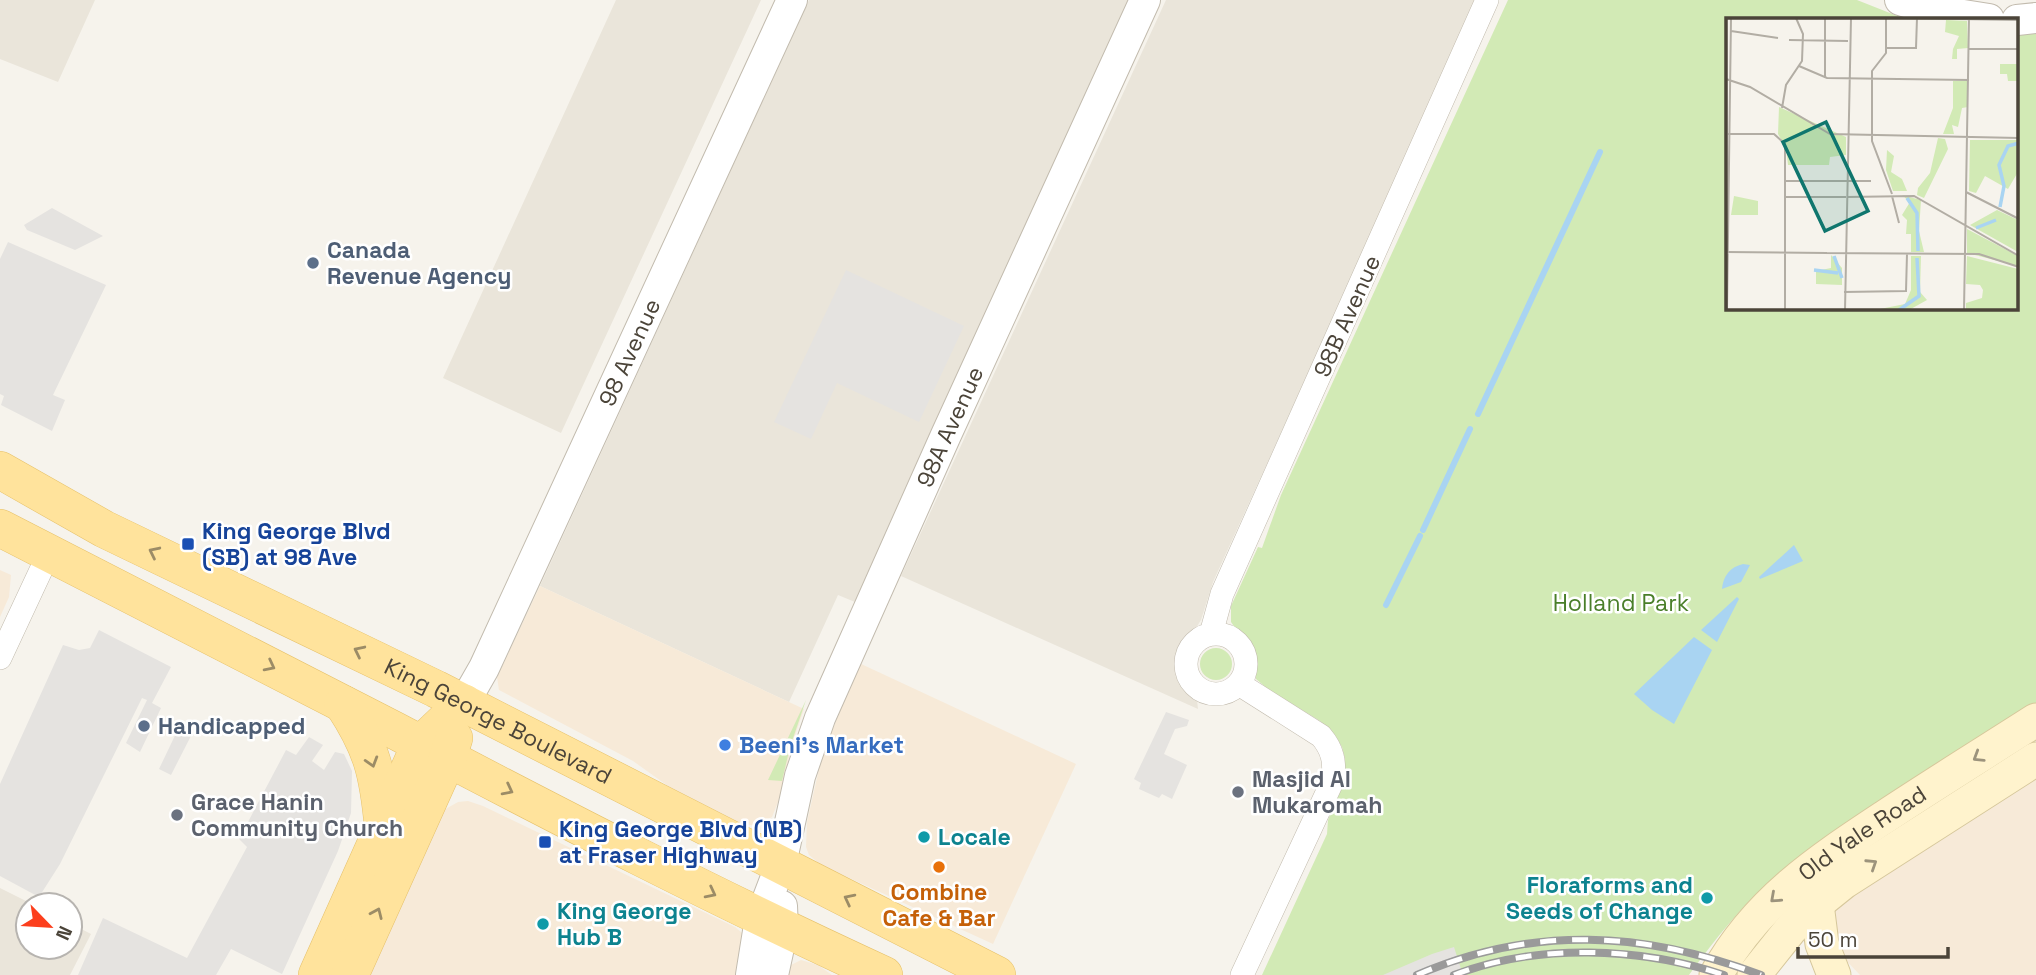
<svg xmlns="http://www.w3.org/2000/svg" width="2036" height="975" font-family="'Space Grotesk',sans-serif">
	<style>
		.residential { fill: #eae5da }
		.commercial { fill: #f7ead8 }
		.green { fill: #d2eab5 }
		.parking { fill: #e5e3e0 }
		.water { fill: #a9d4f2 }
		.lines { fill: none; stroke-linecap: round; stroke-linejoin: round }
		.stream { stroke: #a9d4f2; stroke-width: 6 }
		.minor-casing { stroke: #c2bbae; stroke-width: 24 }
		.tertiary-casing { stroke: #c2bbae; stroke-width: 32 }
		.secondary-casing { stroke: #d6c79b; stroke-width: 35 }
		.primary-casing { stroke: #e6c16a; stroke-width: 38 }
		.minor { stroke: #fff; stroke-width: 23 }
		.tertiary { stroke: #fff; stroke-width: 30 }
		.secondary { stroke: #fff3cd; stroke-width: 33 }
		.primary { stroke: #ffe39c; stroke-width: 37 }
		.rail-casing { stroke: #9a9a9a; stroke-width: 8 }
		.rail { stroke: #fff; stroke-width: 5; stroke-dasharray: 16; stroke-linecap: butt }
		.oneway { stroke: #9c8c66 }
		.oneway2 { stroke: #9c937c }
		.service-dot { fill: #5c6f8a; stroke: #fff; stroke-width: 2.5 }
		.transit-dot { fill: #1a4fb4; stroke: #fff; stroke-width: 2.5 }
		.shop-dot { fill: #3f7fe0; stroke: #fff; stroke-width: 2.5 }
		.worship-dot { fill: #6b7280; stroke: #fff; stroke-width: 2.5 }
		.culture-dot { fill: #0f9aa8; stroke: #fff; stroke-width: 2.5 }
		.food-dot { fill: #e8710a; stroke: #fff; stroke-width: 2.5 }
		.labels { text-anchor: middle; stroke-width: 5; stroke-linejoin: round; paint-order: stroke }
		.service-label { font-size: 23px; font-weight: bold; fill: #4e5e75; stroke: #fff; text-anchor: start }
		.street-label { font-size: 23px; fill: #4b4439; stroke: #fff }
		.transit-label { font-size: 23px; font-weight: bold; fill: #164399; stroke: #fff; text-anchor: start }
		.park-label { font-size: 23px; fill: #4a7f2a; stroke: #fff }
		.shop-label { font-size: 23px; font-weight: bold; fill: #366cbe; stroke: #fff; text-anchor: start }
		.worship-label { font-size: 23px; font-weight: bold; fill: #5b616d; stroke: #fff; text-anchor: start }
		.culture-label { font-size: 23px; font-weight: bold; fill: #0d838f; stroke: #fff; text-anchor: start }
		.food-label { font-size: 23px; font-weight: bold; fill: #c56008; stroke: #fff }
		.inset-river { fill: none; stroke: #a9d4f2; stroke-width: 3.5 }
		.inset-road { fill: none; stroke: #b2ada4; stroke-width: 2 }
		.view { fill: #0f766e; fill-opacity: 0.15; stroke: #0f766e; stroke-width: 3.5 }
		.inset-edge { fill: none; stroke: #4b4439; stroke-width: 3.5 }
	</style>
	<rect width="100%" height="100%" fill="#f6f3ec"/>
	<path class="residential" d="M0,0h95l-37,82 -58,-23z
		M616,0h145l-200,433 -118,-55z
		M809,0h321l-275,602 -17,-7 -49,107 -249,-116z
		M1166,0h312l-265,582 -12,38 -19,30 -3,15 2,11 16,24 1,9 -297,-133z
		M0,888l34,17h-6v42h42v-24l21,11 -21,41h-70z"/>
	<path class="commercial" d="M0,570l11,5 -2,22 -9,20z
		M540,586l264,123 -12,35 -12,53 -8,20 -16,9 -16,-3 -72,-37 -35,-25 -134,-71 -2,-13z
		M859,663l217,101 -83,180 -172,-79 -12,-10 -3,-8 1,-25 15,-66z
		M2036,772v203h-176l-23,-24 -4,-43z
		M468,801l15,5 252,121 12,10 -1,38h-380l76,-164 16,-9z
		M801,960l17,5 14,10h-53l6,-7z"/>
	<path class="green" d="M1508,0h349l48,19h-177v289h289v-273l19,-2v671l-259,171c-35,30 -61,63 -88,100h-427l65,-141 1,-14 16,-40 1,-21 -3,-12 -6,-10 -16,-16 -51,-31 -13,-11 -7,-31 -18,-26v-16l27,-59 4,1 19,-53z
		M1200 664a16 16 0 1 1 32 0a16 16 0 1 1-32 0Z
		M806,700l-16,47 -8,34 -14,-1z"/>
	<path class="parking" d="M52,208l51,28 -28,14 -48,-20 -3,-5z
		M8,242l98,43 -53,110 12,5 -13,31 -51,-26 3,-9 -4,-2v-135z
		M846,270l118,56 -45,96 -82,-39 -26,56 -37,-17z
		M99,630l72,37 -19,36 9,5 -21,44 -14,-9 21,-43 -5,-2 -82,166 -21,33 -39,-21v-92l63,-139 16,5 11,-2z
		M1166,712l23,8 -2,6 -12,3 -11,25 23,11 -15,34 -10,-5 -3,4 -20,-9 2,-6 -7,-4z
		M181,723l13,7 -23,45 -12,-6z
		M309,737l14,8 -11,16 12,9 11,-18 9,2 8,17 -1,42 -13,38 -56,123 -51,-25 -15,26h-138l25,-57 84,40 60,-111 -8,-8 47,-89 10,5z
		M1454,947l9,28h-80l49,-21z"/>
	<path class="water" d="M1794,545l9,16 -43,18 -1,-2z
		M1743,564l7,1 -9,17 -19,7c1,-13 8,-22 21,-25z
		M1737,597l2,2 -22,43 -16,-12z
		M1694,637l18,13 -38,74 -22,-14 -18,-16z"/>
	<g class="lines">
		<path class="stream" d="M1478,414l122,-262
			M1423,530l47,-101
			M1386,605l34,-69"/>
		<defs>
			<path id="minor" d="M1211,634l11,-40 265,-594
				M1186 664a30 30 0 1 1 60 0a30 30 0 1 1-60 0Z
				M0,658l49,-105
				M1239,684l82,52c12,14 14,26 12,44l-91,195"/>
			<g id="tertiary">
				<path d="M1900,0l31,10 58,9"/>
				<path d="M2017,20l19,-2"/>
				<path id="s1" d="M464,703l20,-35 308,-668"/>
				<path id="s2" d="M751,975l9,-56 21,-55 19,-88 20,-58 126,-283 199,-435"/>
				<path d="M773,975l10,-46 -1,-23"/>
			</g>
			<g id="secondary">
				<path d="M1817,904l5,40 12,31"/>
				<path id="s3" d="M1716,975c41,-74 102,-114 170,-159 50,-33 100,-64 150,-96"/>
				<path d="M1754,975l36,-45 18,-19 36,-29 192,-123"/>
			</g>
			<g id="primary">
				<path id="s4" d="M0,470l104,59 332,160 561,286"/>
				<path d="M0,528l394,202c162,85 324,169 490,245"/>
				<path d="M343,704c29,44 35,69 40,122"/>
				<path d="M317,975l103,-230 44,-42"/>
				<path d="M350,975l97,-215 7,-22"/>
			</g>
		</defs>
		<use href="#minor" class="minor-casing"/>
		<use href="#tertiary" class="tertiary-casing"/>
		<use href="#secondary" class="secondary-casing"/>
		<use href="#primary" class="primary-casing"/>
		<use href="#minor" class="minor"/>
		<use href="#tertiary" class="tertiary"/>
		<use href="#secondary" class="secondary"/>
		<use href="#primary" class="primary"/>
		<defs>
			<path id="rail" d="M1417,975c116,-50 227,-44 344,0
				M1454,975c84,-32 186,-28 270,0"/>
		</defs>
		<use href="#rail" class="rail-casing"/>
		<use href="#rail" class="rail"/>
	</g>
	<defs><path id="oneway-chevron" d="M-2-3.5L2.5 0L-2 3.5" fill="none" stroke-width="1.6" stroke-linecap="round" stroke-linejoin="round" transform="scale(1.75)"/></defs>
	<g class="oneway">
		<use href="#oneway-chevron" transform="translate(154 552) rotate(-154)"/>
		<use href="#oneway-chevron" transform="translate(359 651) rotate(-154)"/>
		<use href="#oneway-chevron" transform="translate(270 666) rotate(27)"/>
		<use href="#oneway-chevron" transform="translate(372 762) rotate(73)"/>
		<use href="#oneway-chevron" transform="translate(508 790) rotate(27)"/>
		<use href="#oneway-chevron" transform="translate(711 893) rotate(27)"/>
		<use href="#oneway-chevron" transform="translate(849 899) rotate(-153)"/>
		<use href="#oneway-chevron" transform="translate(377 913) rotate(-66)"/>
	</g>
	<g class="oneway2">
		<use href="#oneway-chevron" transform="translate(1978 757) rotate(148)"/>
		<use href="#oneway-chevron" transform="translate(1872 864) rotate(-33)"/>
		<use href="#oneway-chevron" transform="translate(1775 898) rotate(138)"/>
	</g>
	<g class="service-dot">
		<circle cx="313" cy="263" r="7"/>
		<circle cx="144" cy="726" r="7"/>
	</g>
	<g class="transit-dot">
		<rect x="181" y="537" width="14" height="14" rx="3.5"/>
		<rect x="538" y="835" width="14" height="14" rx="3.5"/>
	</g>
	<circle class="shop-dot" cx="725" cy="745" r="7"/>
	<g class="worship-dot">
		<circle cx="1238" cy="792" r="7"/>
		<circle cx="177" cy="815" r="7"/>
	</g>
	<g class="culture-dot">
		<circle cx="924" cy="837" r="7"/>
		<circle cx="1707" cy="898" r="7"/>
		<circle cx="543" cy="924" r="7"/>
	</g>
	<circle class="food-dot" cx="939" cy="867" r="7"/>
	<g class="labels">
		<g class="service-label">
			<text x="327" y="258">Canada<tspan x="327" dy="26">Revenue Agency</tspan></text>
			<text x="158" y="734">Handicapped</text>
		</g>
		<g class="street-label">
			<text transform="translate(1347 316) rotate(-66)" y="8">98B Avenue</text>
			<text dy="8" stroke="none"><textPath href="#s1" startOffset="388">98 Avenue</textPath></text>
			<text dy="8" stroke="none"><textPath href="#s2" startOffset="586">98A Avenue</textPath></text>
			<text dy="8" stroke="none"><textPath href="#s4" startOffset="558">King George Boulevard</textPath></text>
			<text dy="8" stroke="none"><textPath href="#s3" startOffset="206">Old Yale Road</textPath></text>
		</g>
		<g class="transit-label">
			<text x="202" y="539">King George Blvd<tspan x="202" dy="26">(SB) at 98 Ave</tspan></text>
			<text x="559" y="837">King George Blvd (NB)<tspan x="559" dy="26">at Fraser Highway</tspan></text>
		</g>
		<g class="park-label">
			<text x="1621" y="611">Holland Park</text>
		</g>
		<g class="shop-label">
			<text x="739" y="753">Beeni's Market</text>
		</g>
		<g class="worship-label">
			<text x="1252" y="787">Masjid Al<tspan x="1252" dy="26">Mukaromah</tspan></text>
			<text x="191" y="810">Grace Hanin<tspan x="191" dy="26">Community Church</tspan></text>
		</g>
		<g class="culture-label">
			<text x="938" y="845">Locale</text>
			<text x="1693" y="893" text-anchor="end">Floraforms and<tspan x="1693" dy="26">Seeds of Change</tspan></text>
			<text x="557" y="919">King George<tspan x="557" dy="26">Hub B</tspan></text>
		</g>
		<g class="food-label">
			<text x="939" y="900">Combine<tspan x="939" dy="26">Cafe &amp; Bar</tspan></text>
		</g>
	</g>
	<g transform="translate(1726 18)">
		<rect width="292" height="292" fill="#f6f3ec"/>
		<path d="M220,2l21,1 1,27 -11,1v10h-5l1,-10 6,-13 -14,-4zM274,46h18v17h-10l-1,-7h-7zM227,63h15v26l-6,1 -4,19 -6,-2 2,9h-11l10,-26zM53,89l67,30v18l-16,2 -1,8h-41l-2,-17 -8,-14zM212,120l7,1 3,10 -24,49 -7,-3 1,-7 12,-15zM244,122h48v32l-10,17 -23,-13 -9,17 -7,-2zM161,132l7,6 -3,16 11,7 5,12h-14l-7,-21zM176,177l19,5 -2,31 5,21h-13v-18h-5l1,-14 -5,-5 8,-13zM8,178l24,5v14h-27zM271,192l21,10v32l-48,-27zM241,211l51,27v10l-51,-13zM105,237l11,13v17l-26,-1v-13l15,-3zM185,238h10l-1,36 7,8 -18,10h-34l30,-6 6,-14zM241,238l51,13v41h-52v-7l16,-5 1,-8 -3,-5 -14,-1z" fill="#d2eab5"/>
		<path class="inset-river" d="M181,180l10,15 1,38M274,189l4,-21 -5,-21 9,-19 11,-3M250,210l20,-8M108,238l8,22M88,252l24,3M173,292l20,-14 -2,-38"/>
		<path class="inset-road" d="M160,0v35l-14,18v70l20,53M171,0l122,2M5,13l47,7M63,22l59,1M160,30h30l1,-30M243,31h50M73,48l28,12 142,2M99,60v-60M0,61l24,8 80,47 189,4M56,90l4,-23 16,-24 1,-27 -7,-16M2,116h46l11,10v166M60,163h85M240,174l53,27M166,178l7,27M60,179h60M121,179l67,-1 105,60M0,234l101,1M96,235l157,1 40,13M118,274l62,-1 1,-37M1,292l4,-292M119,292l6,-292M238,292l5,-292"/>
		<path class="view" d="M100,104l42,89 -43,20 -42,-89z"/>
		<rect width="292" height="292" class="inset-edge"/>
	</g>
	<g transform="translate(49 926) rotate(115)"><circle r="33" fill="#ffffff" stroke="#b7b4b0" stroke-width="2"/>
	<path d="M0-5L12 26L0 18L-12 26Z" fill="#fc3f1d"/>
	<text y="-10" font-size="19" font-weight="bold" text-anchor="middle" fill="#4b4439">N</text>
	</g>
	<path d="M1798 947v10h150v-10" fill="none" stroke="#4b4439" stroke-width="3.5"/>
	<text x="1808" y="947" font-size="21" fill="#4b4439" stroke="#ffffff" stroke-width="5" paint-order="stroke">50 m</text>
</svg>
